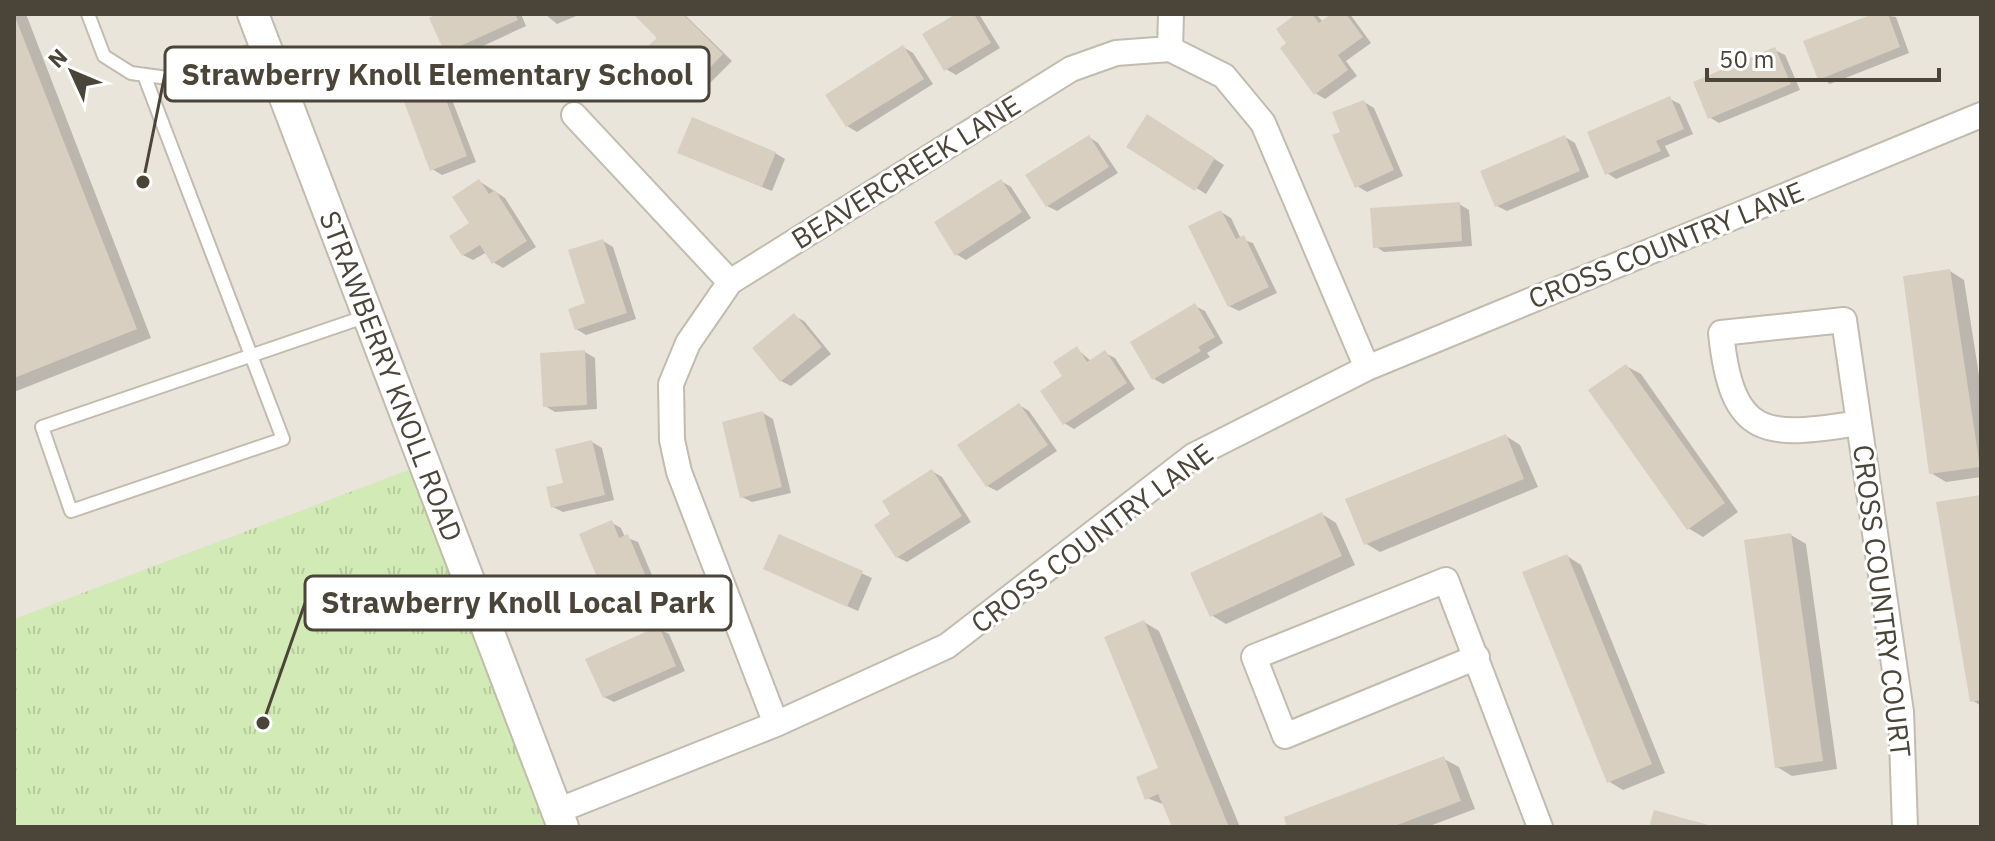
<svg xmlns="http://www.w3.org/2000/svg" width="1995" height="841" font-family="'IBM Plex Sans',sans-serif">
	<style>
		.residential { fill: #eae5da }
		.park { fill: url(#park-tufts) }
		.shadow { fill: #0003 }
		.building { fill: #d8cfc1 }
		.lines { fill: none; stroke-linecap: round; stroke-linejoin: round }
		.service-casing { stroke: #c2bbae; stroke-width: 16 }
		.minor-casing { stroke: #c2bbae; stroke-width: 28 }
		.tertiary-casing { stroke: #c2bbae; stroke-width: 34 }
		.service { stroke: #fff; stroke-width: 12 }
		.minor { stroke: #fff; stroke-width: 24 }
		.tertiary { stroke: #fff; stroke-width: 30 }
		.labels { text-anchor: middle; stroke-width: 6; stroke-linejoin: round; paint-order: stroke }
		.street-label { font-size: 28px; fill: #4b4439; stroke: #fff }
		.leader { fill: none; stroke: #4b4439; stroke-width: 3 }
		.callout-dot { fill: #4b4439; stroke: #fff; stroke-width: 3 }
		.callout { fill: #fff; stroke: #4b4439; stroke-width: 3 }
		.callout-label { font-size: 30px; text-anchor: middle; font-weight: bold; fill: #4b4439 }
	</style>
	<defs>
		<pattern id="park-tufts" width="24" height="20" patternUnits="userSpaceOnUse" patternTransform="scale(2)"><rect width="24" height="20" fill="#d2eab5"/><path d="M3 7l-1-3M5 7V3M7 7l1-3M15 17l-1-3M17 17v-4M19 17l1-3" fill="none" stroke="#b6ca9c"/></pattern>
	</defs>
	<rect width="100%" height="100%" fill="#f6f3ec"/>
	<path class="residential" d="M14,14h1967v813h-1967z"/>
	<path class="park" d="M416,467l136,360h-538v-208z"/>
	<path class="shadow" d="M14,14h12l125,324 -137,54z
		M442,14h79l5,12 -69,32 -10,-6z
		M545,14h36l-24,10z
		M639,14h45l48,47 -30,30 -10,-6z
		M960,14h19l21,34 -44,27 -10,-6z
		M1300,14h16l7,8 12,-8h15l21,29 -25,18 11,15 -32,23 -10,-6z
		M1878,14l18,3 13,36 -79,31 -10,-6z
		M903,47l10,6 20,31 -76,48 -10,-6z
		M1775,50l10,5 15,35 -81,33 -10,-6z
		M439,87l10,5 27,70 -34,13 -10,-6z
		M1670,99l10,5 13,30 -28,12 5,10 -54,23 -9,-6z
		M1364,102l10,6 29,68 -36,16 -10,-6 -15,-53z
		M1157,122l67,43 -18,29 -77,-47z
		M1089,137l9,6 20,30 -61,38 -10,-5z
		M1565,137l10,6 14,34 -82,34 -10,-5z
		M775,153l10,6 -13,32 -83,-34z
		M479,181l26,17 31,49 -33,21 -10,-6 -6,-10 -14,8 -10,-5z
		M1001,181l10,6 20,31 -65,42 -10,-6z
		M1459,204l10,6 3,36 -88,6 -9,-6z
		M1221,212l10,6 10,21 12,4 24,50 -38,18 -10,-5z
		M603,241l10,6 23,72 -50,16 -10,-6 11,-24z
		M1950,271l14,9 17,108v89l-35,5 -15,-9z
		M1195,306l10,5 18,32 -16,10 3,4 -47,27 -9,-5z
		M794,316l10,5 27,33 -40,32 -10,-5z
		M1077,349l15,13 13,-9 10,5 20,31 -61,40 -10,-6 1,-46z
		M585,352l10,6 2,51 -42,3 -10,-6z
		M1626,366l15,8 97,138 -35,25 -15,-9z
		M1019,405l10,6 28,40 -60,40 -10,-5z
		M763,413l10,6 18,74 -39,9 -10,-5z
		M1506,436l14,9 18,42 -158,65 -15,-9z
		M592,442l10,6 12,52 -51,12 -10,-5z
		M932,471l10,6 29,45 -64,40 -10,-5 -4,-42z
		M1980,497l1,1v208l-9,-6z
		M1322,514l14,9 19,42 -129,59 -15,-9z
		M612,523l9,5 4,9 13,5 22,52 -39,17 -10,-6z
		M1791,535l15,9 31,225 -45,7 -15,-9z
		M780,536l92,42 -14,33 -83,-37z
		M1567,556l14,9 84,208 -42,17 -15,-9z
		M1144,622l15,9 81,196h-66l-9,-22 -18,-7 13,-29z
		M659,629l10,5 16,37 -71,31 -10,-5z
		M1444,759l15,8 16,42 -48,18h-137z"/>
	<path class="building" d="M14,14l123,315 -123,49z
		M437,14h78l3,6 -73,33 -16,-35z
		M633,14h50l40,40 -32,33 -42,-42 8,-7z
		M956,14h18l17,29 -47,28 -22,-37z
		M1296,14h16l7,9 12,-9h15l17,23 -25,18 10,15 -34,25 -34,-47 6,-5 -10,-14z
		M1873,14h15l12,33 -82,33 -15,-39z
		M903,45l21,34 -78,48 -21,-32z
		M1775,47l16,37 -83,35 -15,-37z
		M440,84l27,72 -37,15 -27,-72z
		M1670,96l14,33 -28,12 5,10 -56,24 -18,-43z
		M1364,100l30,70 -39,18 -23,-53 8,-3 -8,-20z
		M1147,114l68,44 -20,33 -69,-44z
		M692,117l84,35 -14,35 -85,-34z
		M1089,135l20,32 -63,40 -21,-32z
		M1565,135l15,36 -85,36 -15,-36z
		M479,179l10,15 6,-4 32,51 -35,23 -12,-19 -18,11 -13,-20 20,-13 -17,-26z
		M1001,179l21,33 -67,44 -21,-34z
		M1460,202l2,39 -89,7 -3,-40z
		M1221,210l15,29 8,-4 25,52 -41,20 -40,-81z
		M603,239l24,74 -52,17 -7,-21 17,-6 -17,-53z
		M1950,269l30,198 -51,7 -26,-198z
		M1195,303l20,34 -17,10 3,4 -49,29 -22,-38z
		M794,313l28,34 -42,35 -28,-34z
		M1077,346l10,16 18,-12 22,33 -64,42 -23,-34 22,-15 -9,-14z
		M585,350l2,55 -44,2 -3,-54z
		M1626,364l99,139 -38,27 -99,-140z
		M1019,403l29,42 -62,42 -29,-42z
		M763,411l19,76 -42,11 -18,-76z
		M1506,434l18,45 -160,66 -19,-46z
		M592,440l13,55 -54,13 -5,-21 17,-4 -8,-34z
		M932,469l30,47 -66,42 -22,-33 16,-11 -8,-13z
		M1980,495l1,205 -11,2 -34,-200z
		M1322,512l20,44 -132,61 -20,-44z
		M612,520l7,18 9,-4 23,55 -42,17 -30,-72z
		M1791,533l32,228 -48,7 -31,-228z
		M779,534l84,37 -16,36 -84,-38z
		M1567,554l85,210 -45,19 -85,-211z
		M1144,620l85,207h-57l-14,-33 -13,6 -9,-23 22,-9 -54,-131z
		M659,626l17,40 -73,32 -18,-39z
		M1444,756l17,45 -69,26h-105l-3,-10z
		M1654,810l58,16 -1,1h-62z"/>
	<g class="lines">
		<defs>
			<path id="service" d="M88,14l16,42 27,17 44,6 90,-33
				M144,75l139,364 -212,72 -29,-84 325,-111"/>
			<path id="minor" d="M1170,49l1,-35
				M574,115l156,167
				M1859,423c-94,15 -127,16 -138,-90l123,-13 57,392 4,115
				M1477,657l-192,79 -31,-79 192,-77 94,247
				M776,724l-97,-252 -7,-32 -1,-56 17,-41 42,-61 341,-213 45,-16 54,-4 54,27 39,47 104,245
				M557,811l219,-87 171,-78 246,-190 174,-88 614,-253"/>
			<path id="tertiary" d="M253,14l310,813"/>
		</defs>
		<use href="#service" class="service-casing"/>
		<use href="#minor" class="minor-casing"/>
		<use href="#tertiary" class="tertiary-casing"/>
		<use href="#service" class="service"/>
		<use href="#minor" class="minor"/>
		<use href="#tertiary" class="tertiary"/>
	</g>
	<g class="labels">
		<g class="street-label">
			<text transform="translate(906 172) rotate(-32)" y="10">BEAVERCREEK LANE</text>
			<text transform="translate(1666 245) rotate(-22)" y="10">CROSS COUNTRY LANE</text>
			<text transform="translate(391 376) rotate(69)" y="10">STRAWBERRY KNOLL ROAD</text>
			<text transform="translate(1092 538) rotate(-37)" y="10">CROSS COUNTRY LANE</text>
			<text transform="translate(1882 601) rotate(83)" y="10">CROSS COUNTRY COURT</text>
		</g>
	</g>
	<path class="leader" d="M143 182L165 74M263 723L305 603"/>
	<g class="callout-dot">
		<circle cx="143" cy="182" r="8"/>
		<circle cx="263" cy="723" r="8"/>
	</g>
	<g class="callout">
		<rect x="165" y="47" width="544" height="54" rx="8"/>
		<rect x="305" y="576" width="426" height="54" rx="8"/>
	</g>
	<g class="callout-label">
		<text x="437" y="85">Strawberry Knoll Elementary School</text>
		<text x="518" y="613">Strawberry Knoll Local Park</text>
	</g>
	<rect width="1995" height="841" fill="none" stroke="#4b4439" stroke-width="32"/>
	<g transform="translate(72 72) rotate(314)" stroke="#ffffff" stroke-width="6" paint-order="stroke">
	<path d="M0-6L14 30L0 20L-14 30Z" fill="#4b4439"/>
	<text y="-12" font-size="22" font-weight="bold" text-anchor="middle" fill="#4b4439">N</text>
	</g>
	<path d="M1707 68v12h232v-12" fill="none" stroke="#4b4439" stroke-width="4"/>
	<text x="1719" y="68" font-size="24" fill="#4b4439" stroke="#ffffff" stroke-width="6" paint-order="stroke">50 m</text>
</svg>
